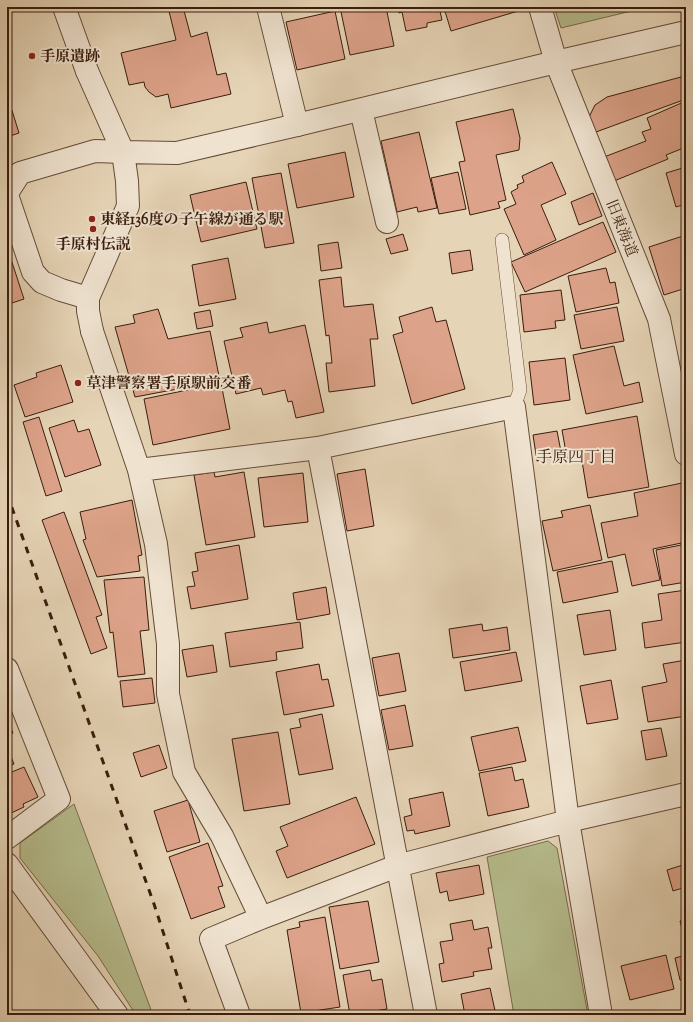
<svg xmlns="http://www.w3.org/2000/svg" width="693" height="1022" font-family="'Sorts Mill Goudy','Noto Serif JP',serif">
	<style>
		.green { fill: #b6bc8d; stroke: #786c4d }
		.building { fill: #dda38a; stroke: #3a1d0d }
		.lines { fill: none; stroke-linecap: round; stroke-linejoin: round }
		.service-casing { stroke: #654b37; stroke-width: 14 }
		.minor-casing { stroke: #654b37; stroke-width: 24 }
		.tertiary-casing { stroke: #654b37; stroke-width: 24 }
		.service { stroke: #efe3d0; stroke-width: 13 }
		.minor { stroke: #efe3d0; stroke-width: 22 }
		.tertiary { stroke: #efe3d0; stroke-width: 22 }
		.rail { stroke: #3a1d0d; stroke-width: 3; stroke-dasharray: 7 7; stroke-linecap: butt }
		.poi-dot { fill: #8f2418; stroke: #efe3d0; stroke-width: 1.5 }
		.labels { text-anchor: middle; stroke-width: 4; stroke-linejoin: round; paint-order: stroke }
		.poi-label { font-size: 15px; font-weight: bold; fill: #3a1d0d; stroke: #efe3d0; text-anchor: start }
		.street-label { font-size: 15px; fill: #3a1d0d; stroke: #efe3d0 }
		.neighbourhood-label { font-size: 16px; fill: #3a1d0d; stroke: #efe3d0 }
	</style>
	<rect width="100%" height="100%" fill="#e6d4b6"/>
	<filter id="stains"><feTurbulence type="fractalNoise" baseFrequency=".005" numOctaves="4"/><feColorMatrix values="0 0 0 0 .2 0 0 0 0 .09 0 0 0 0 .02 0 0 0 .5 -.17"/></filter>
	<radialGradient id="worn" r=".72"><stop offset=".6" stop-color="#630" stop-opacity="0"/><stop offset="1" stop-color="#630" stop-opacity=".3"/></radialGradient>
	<path class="green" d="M554,7h94l-87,21z
		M74,804l79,211h-17l-38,-59 -78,-98v-15z
		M548,841l9,7 31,167h-74l-27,-158z"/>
	<path class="building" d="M168,7h15l8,30 16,-5 10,43 9,-2 5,21 -60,14 -3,-14 -12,3 -7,-5 -4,-5 -1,-5 -15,3 -8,-32 55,-13z
		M340,7h46l8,39 -44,9z
		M397,7h42l3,13 -15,3v4l-21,4 -4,-19 -3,1z
		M447,7h78v2l-74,22 -7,-23z
		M335,11l10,48 -48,11 -11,-48z
		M681,77l5,22 -90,33 -7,-15 6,-12 12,-8z
		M686,101v46l-20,8 2,4 -54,22 -10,-24 42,-16 -4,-9 9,-3 -4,-11z
		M10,104l9,29 -12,4v-32z
		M513,109l7,29 -1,12 -23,5 10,45 -8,2 2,6 -30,7 -11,-53 6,-1 -9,-39z
		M419,132l18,76 -19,4 -1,-5 -20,5 -16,-71z
		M345,152l9,45 -57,11 -9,-44z
		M552,162l14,32 -25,11 15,35 -32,15 -20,-46 12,-5 -5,-12 7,-4 -1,-3 7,-3 -2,-6z
		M686,167v37l-10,3 -10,-34z
		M458,172l8,37 -27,5 -8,-36z
		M281,173l13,70 -29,5 -13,-70z
		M246,182l11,47 -56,13 -11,-47z
		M593,193l9,23 -23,9 -8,-23z
		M603,222l13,30 -91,40 -14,-30z
		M403,234l5,16 -17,4 -5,-15z
		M686,235v53l-22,7 -15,-48z
		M338,242l4,26 -21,3 -3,-26z
		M7,247l17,52 -15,5 -2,-8z
		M470,250l3,20 -21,4 -3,-21z
		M228,258l8,41 -37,7 -7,-41z
		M606,268l4,15 5,-1 4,21 -43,9 -8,-36z
		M341,277l3,30 29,-3 5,35h-8l5,47 -46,6 -3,-29h6l-3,-28 -3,1 -7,-56z
		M561,290l4,30 -10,1 1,7 -32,4 -4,-37z
		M432,307l4,15 10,-2 19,69 -53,15 -19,-69 10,-3 -4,-15z
		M617,307l7,34 -43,8 -7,-34z
		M158,309l10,30 42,-8 10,50 -85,16 -20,-70 20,-4 -2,-8z
		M210,310l3,16 -16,3 -3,-16z
		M267,322l2,11 36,-8 19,87 -28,6 -4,-17 -4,1 -3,-12 -22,5 -2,-7 -25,6 -12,-53 19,-4 -3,-9z
		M614,346l10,40 15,-4 4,20 -57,12 -13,-59z
		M565,358l5,42 -36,5 -5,-43z
		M61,365l12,37 -48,15 -11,-32 23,-8 -1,-4z
		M221,383l9,46 -77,16 -9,-46z
		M637,416l12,71 -61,11 -7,-43 -14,3 -5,-28z
		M39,417l23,74 -16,5 -23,-74z
		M74,420l4,12 11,-3 12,36 -36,12 -16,-49z
		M557,431l5,26 -25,4 -4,-26z
		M365,469l9,57 -27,5 -10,-57z
		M214,472l1,5 29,-5 11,65 -49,8 -12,-70z
		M303,473l5,49 -44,5 -6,-49z
		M682,483l4,22v37l-33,7 7,31 -28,6 -7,-32 -17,4 -7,-35 37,-7 -4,-23z
		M132,500l10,55 -4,1 2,15 -43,6 -14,-37 3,-1 -6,-27z
		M590,505l12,55 -49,11 -11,-50 21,-4 -2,-6z
		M64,512l38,103 -6,2 11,31 -16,6 -49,-134z
		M686,544v38l-24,4 -6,-36z
		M239,545l9,54 -57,10 -4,-22 8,-1 -3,-14 6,-1 -3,-18z
		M612,561l6,31 -55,11 -6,-31z
		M144,577l5,53 -9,1 5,43 -27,3 -5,-45 -3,1 -6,-53z
		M326,587l4,27 -33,6 -4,-27z
		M686,590v52l-41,6 -3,-25 20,-3 -4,-26z
		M610,610l6,40 -32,5 -7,-40z
		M300,622l3,26 -27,4 1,8 -47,7 -5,-34z
		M482,624l1,7 24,-4 3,23 -57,8 -4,-29z
		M213,645l4,27 -30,5 -5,-27z
		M516,652l6,29 -57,10 -5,-29z
		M399,653l7,38 -27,5 -7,-38z
		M686,660v56l-38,6 -6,-35 25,-5 -4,-18z
		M319,664l3,16 6,-1 6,27 -50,9 -8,-43z
		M152,678l3,25 -32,4 -3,-26z
		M611,680l7,39 -31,5 -7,-38z
		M7,698l7,15 -7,3z
		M405,705l8,41 -24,4 -8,-40z
		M322,714l11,55 -34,6 -9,-46 11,-2 -2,-8z
		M7,719l6,14 -6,2z
		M518,727l8,34 -47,10 -8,-34z
		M661,728l6,28 -21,4 -5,-29z
		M278,732l12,72 -46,7 -12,-72z
		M159,745l8,23 -26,9 -8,-24z
		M7,747l7,17 -7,3z
		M24,767l14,30 -15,7 1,3 -17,8v-41z
		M512,767l3,14 8,-2 6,28 -41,9 -9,-43z
		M443,792l7,34 -35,8 -1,-4 -7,1 -3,-14 8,-2 -3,-16z
		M356,797l19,47 -88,34 -11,-27 12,-5 -8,-19z
		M188,800l12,42 -33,10 -13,-41z
		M208,843l15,43 -5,1 7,20 -34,12 -22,-62z
		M686,864v23l-13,4 -6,-21z
		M479,865l5,29 -35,7 -2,-10 -7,2 -4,-20z
		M686,889v16l-4,-15z
		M368,901l11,61 -39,7 -11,-62z
		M325,917l15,90 -39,6 -14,-83 13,-3 -1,-5z
		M686,919v16l-2,1 -4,-15z
		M472,920l2,10 14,-3 4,21h-4l4,21 -19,3 1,4 -32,6 -3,-18 5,-1 -4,-21 13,-2 -3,-16z
		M666,955l8,34 -44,11 -9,-34z
		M686,955v31h-1l-2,-6h-3l-5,-22z
		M370,970l2,11 10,-2 5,30 -37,6 -7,-40z
		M490,988l6,27h-31l-4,-21z"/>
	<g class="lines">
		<defs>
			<path id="service" d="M502,240l18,150 -6,17"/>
			<path id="minor" d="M64,7l23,64
				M268,7l29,118
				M540,7l16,55 103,257 27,135
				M361,110l26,112
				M7,193l13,-20 75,-22 28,1
				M7,195l26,77 9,10 19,8 27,8
				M92,331l47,139
				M318,448l108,567
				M7,669l52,130 -52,39
				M7,864l110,151
				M261,918l-39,-82 -38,-64 -16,-78v-50l-12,-100 -17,-74 179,-22 196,-41 54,414 33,194
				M239,1015l-28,-76 50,-21 136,-52 171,-45 118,-27"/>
			<path id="tertiary" d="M87,71l36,81 4,29 1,25 -40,92v13l4,20
				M123,152l54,1 120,-28 259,-63 130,-30"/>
		</defs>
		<use href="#service" class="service-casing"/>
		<use href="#minor" class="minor-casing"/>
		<use href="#tertiary" class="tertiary-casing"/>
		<use href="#service" class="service"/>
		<use href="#minor" class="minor"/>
		<use href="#tertiary" class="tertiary"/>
		<path class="rail" d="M7,494l147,410 36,111"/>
	</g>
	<g class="poi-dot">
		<circle cx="32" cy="56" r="4"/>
		<circle cx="92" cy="219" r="4"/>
		<circle cx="93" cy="229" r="4"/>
		<circle cx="78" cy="383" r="4"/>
	</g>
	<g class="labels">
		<g class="poi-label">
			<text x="40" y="61">手原遺跡</text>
			<text x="100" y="224">東経136度の子午線が通る駅</text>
			<text x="93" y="249" text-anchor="middle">手原村伝説</text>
			<text x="86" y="388">草津警察署手原駅前交番</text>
		</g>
		<g class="street-label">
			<text transform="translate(622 228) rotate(68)" y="5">旧東海道</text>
		</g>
		<g class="neighbourhood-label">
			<text x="576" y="462">手原四丁目</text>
		</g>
	</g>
	<rect width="693" height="1022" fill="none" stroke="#e6d4b6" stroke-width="24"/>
	<rect x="8" y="8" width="677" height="1006" fill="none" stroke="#3a1d0d" stroke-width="2"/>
	<rect x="12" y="12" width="669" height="998" fill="none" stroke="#3a1d0d"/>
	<rect width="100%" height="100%" filter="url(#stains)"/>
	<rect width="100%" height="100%" fill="url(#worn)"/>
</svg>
